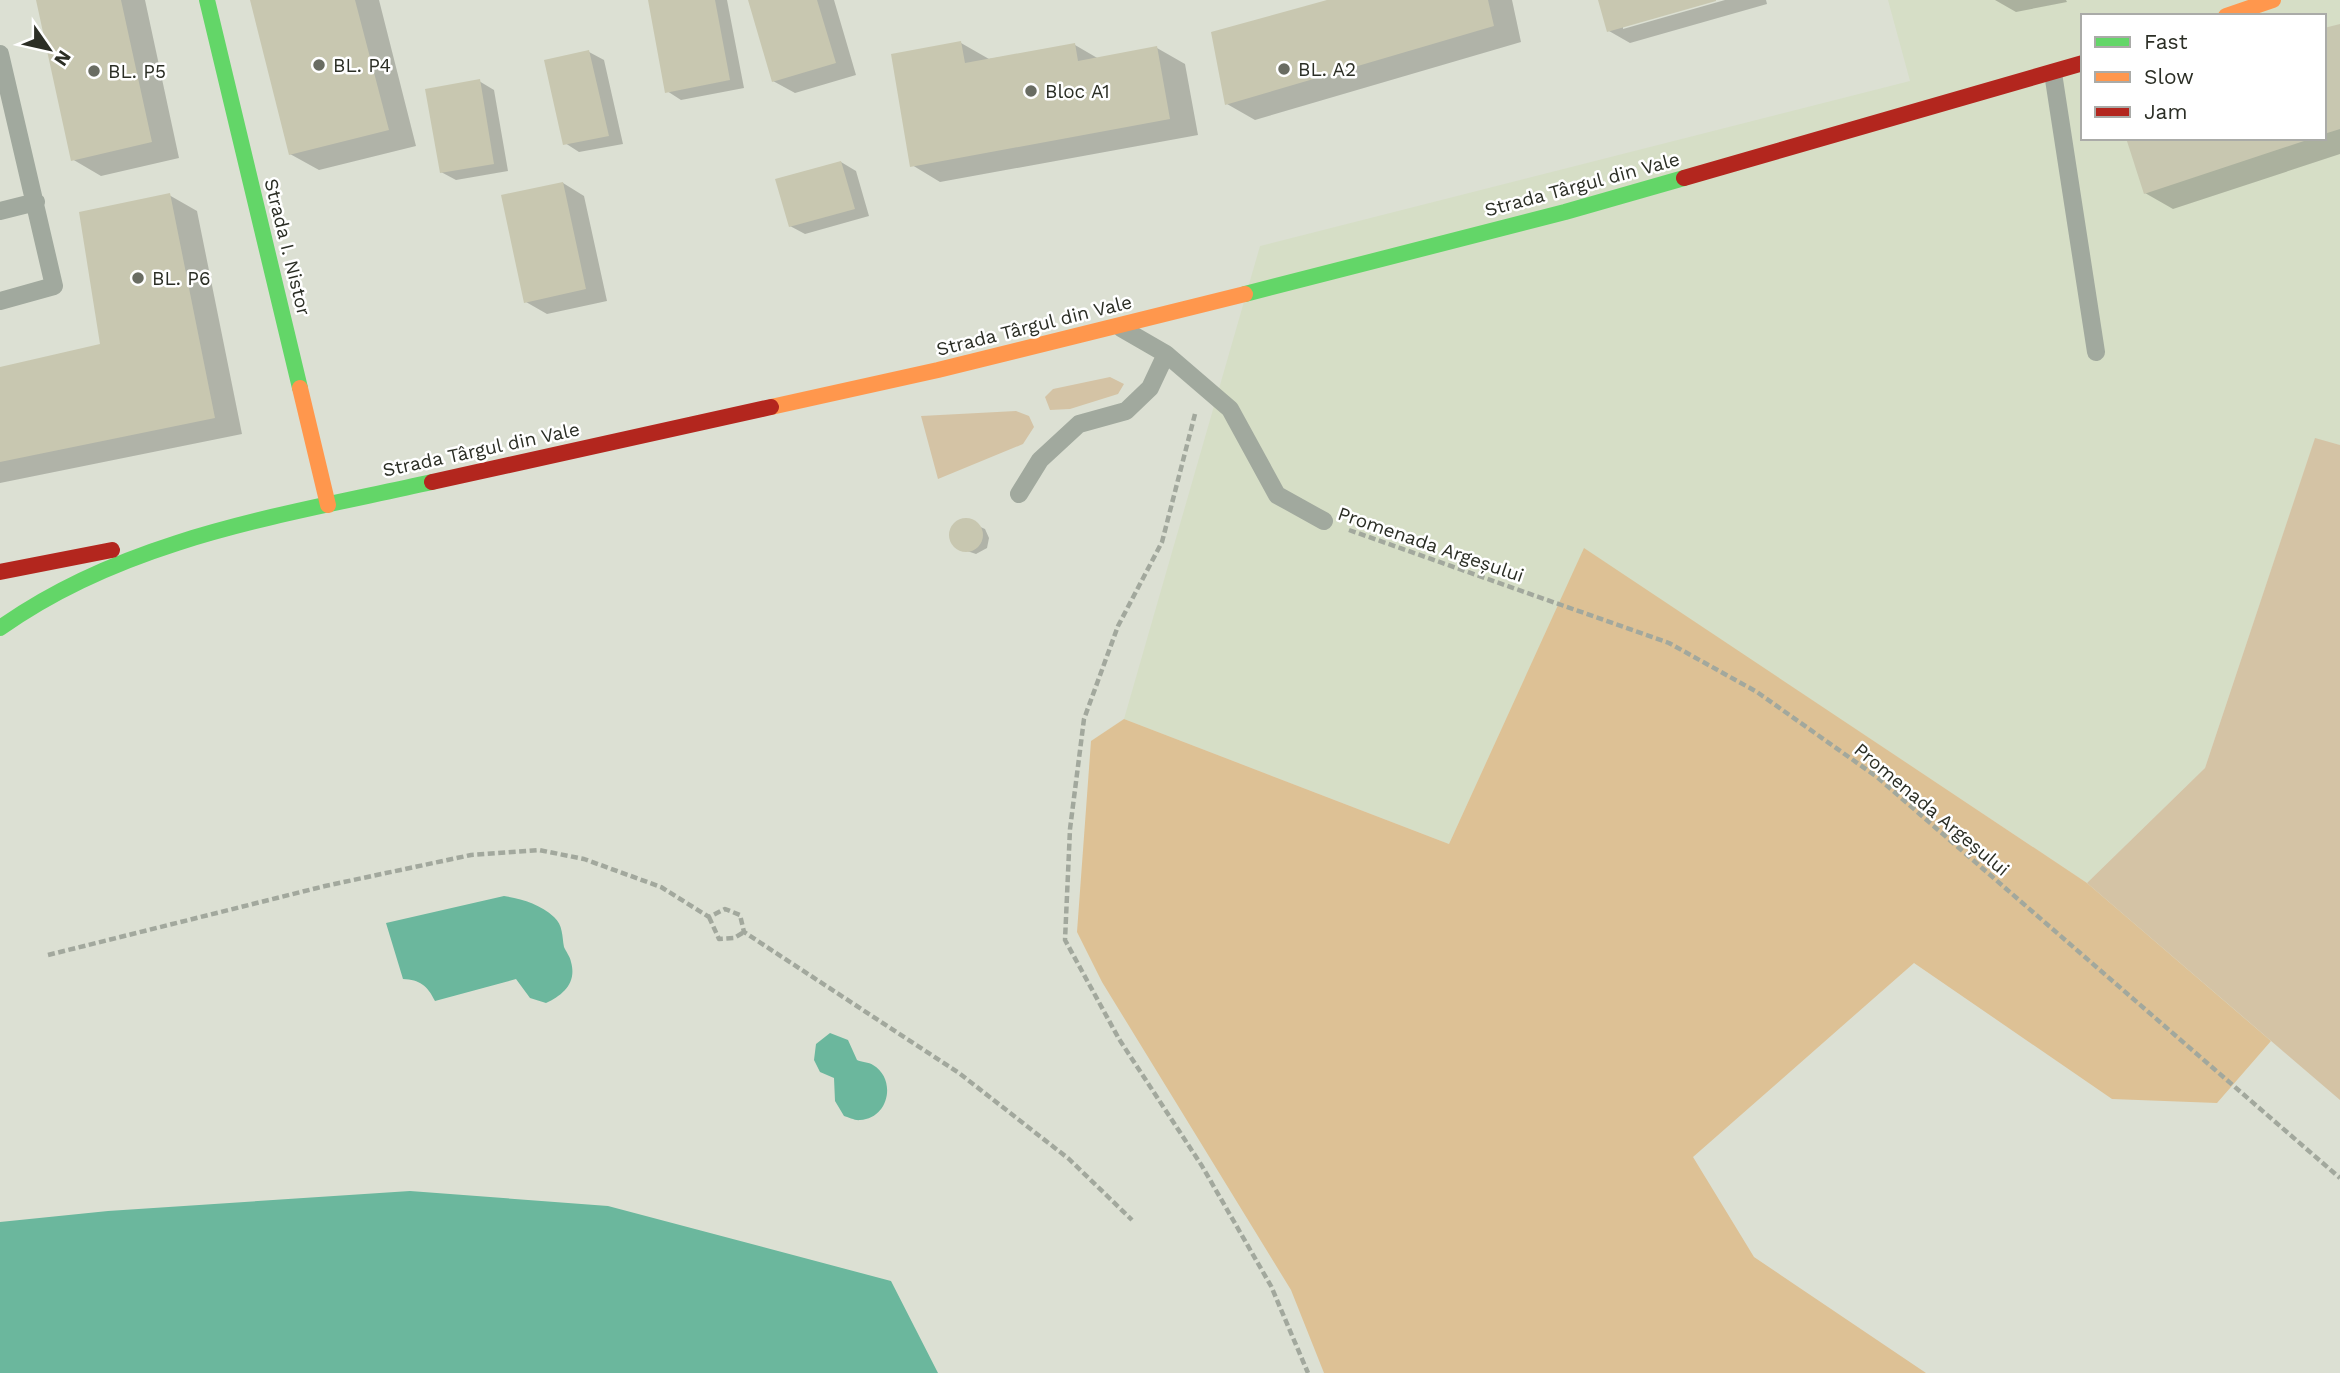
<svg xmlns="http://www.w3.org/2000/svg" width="2340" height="1373" font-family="'Work Sans',sans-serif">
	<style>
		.built { fill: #d6dec6; fill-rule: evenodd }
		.green { fill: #d4c3a5 }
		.forest { fill: #ddc195 }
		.water { fill: #6bb79d }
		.shadow { fill: #0003 }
		.building { fill: #c8c7b0 }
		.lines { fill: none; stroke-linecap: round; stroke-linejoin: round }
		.path { stroke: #a2a89d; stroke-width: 4.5; stroke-dasharray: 7 3.5; stroke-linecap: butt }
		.lane { stroke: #a1a99e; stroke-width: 18 }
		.fast { stroke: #63d668; stroke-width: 16 }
		.slow { stroke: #ff974d; stroke-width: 16 }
		.jam { stroke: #b3261e; stroke-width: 16 }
		.poi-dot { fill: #696c62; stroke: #fff; stroke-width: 2.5 }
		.labels { text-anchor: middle; stroke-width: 5; stroke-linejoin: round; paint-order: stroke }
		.poi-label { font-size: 19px; fill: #2b2e25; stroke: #fff; text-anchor: start }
		.street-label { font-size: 19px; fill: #2b2e25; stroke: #fff }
	</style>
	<rect width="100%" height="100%" fill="#dce0d3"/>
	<path class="built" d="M1888,0h452v445l-25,-6 -110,329 -118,115 -503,-334 -135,295 -325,-125 136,-473 650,-165zM2083,16h241v122h-241z"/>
	<path class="green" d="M1110,377l14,7 -6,10 -48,15 -20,1 -5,-13 8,-8z
		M1016,411l13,5 5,11 -11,17 -85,35 -17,-63z
		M2315,438l25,7v655l-253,-217 118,-115z"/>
	<path class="forest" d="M1584,548l503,335 184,158 -54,62 -105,-4 -198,-136 -221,194 61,100 172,116h-602l-33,-83 -189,-308 -25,-50 14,-191 33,-22 325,125z"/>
	<path class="water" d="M504,896c18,3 36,8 50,21 9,8 8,19 10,30 2,5 6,9 7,15 6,21 -8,33 -25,41l-16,-5 -14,-19 -81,22c-8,-16 -15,-21 -32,-22l-17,-56z
		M830,1033l18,7 9,20c4,2 12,2 16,5 24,14 16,54 -13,55 -4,1 -12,-3 -16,-4l-9,-15 -1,-23 -14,-6 -6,-12 2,-16z
		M410,1191l198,15 283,75 47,92h-938v-151l108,-11z"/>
	<path class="shadow" d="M38,0h107l34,158 -78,18 -29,-17z
		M251,0h128l37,146 -97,24 -29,-16z
		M649,0h78l17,88 -63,12 -14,-9z
		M750,0h84l22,75 -61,18 -22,-12z
		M1334,0h178l9,42 -266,78 -28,-16z
		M1600,0h112l-89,25v4l102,-29h41l1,4 -137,39 -21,-12z
		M1995,0h71l1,2 -51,10z
		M2340,25v129l-167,55 -28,-16 -18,-55h197v-108z
		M961,43l28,16 86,-14 24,14 58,-11 28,16 13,71 -258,47 -28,-17z
		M589,52l15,8 19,84 -44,8 -14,-9z
		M479,81l15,9 14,81 -52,9 -15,-8z
		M841,162l15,9 13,45 -64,18 -15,-8z
		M563,183l21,13 23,105 -60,13 -21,-12z
		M169,195l28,16 45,223 -242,49v-114l102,-24z
		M965,520l20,9 4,9 -2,10 -11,6 -18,-6 -7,-10 5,-14z"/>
	<path class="building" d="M36,0h85l31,142 -81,19z
		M250,0h105l34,130 -100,25z
		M648,0h67l15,80 -65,13z
		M748,0h69l19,63 -64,19z
		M1327,0h161l6,26 -269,79 -14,-73z
		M1598,0h118v1l-109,31z
		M2340,24v105l-16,5v-106z
		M961,41l4,22 110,-20 3,18 79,-15 13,73 -260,48 -19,-113z
		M589,50l20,86 -46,9 -19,-85z
		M480,79l14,85 -54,9 -15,-84z
		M2126,138h184v1l-166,55z
		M841,161l14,48 -66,18 -14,-48z
		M563,182l23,107 -62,14 -23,-108z
		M170,193l45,225 -215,44v-95l100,-23 -21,-132z
		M949 535a17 17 0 1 1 34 0a17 17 0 1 1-34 0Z"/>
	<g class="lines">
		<path class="path" d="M1195,414l-33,128 -44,84 -34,93 -14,110 -5,111 54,99 83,127 69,120 37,87
			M1349,530l320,113 88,49 120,85 463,401
			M709,917l10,22 15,-1 10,-6
			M48,955l277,-69 146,-31 68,-5 45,9 77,28 48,30 16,-8 15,6 4,17 215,141 110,86 63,61"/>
		<path class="lane" d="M0,54l54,232 -54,15
			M2053,73l43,279
			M0,211l36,-9
			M1166,354l64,55 47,86 47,26
			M1019,494l21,-34 39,-36 47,-13 24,-23 16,-34 -45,-26"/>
		<path class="fast" d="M207,0l93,388
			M1245,294l320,-82 119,-34
			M0,628c126,-90 284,-113 432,-146"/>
		<path class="slow" d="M2226,16l47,-16
			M300,388l28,117
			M771,407l167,-37 307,-76"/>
		<path class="jam" d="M1684,178l399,-115
			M432,482l339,-75
			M0,572l112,-22"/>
	</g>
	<g class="poi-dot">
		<circle cx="319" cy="65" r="7"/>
		<circle cx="1284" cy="69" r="7"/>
		<circle cx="94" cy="71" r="7"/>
		<circle cx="1031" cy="91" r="7"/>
		<circle cx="138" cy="278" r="7"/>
	</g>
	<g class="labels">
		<g class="poi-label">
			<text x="333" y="72">BL. P4</text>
			<text x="1298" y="76">BL. A2</text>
			<text x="108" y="78">BL. P5</text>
			<text x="1045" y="98">Bloc A1</text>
			<text x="152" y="285">BL. P6</text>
		</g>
		<g class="street-label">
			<text transform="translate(1582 184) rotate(-15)" y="7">Strada Târgul din Vale</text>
			<text transform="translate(288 247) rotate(76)" y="7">Strada I. Nistor</text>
			<text transform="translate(1034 325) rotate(-14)" y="7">Strada Târgul din Vale</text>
			<text transform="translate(481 449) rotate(-12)" y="7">Strada Târgul din Vale</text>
			<text transform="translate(1431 544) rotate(19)" y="7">Promenada Argeșului</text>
			<text transform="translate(1932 809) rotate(40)" y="7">Promenada Argeșului</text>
		</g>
	</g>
	<rect x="2081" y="14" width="245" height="126" fill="#ffffff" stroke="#aaaba8" stroke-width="2"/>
	<rect x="2095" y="37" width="35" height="10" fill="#63d668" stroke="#aaaba8" stroke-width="2"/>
	<text x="2144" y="49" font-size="21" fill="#2b2e25">Fast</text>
	<rect x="2095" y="72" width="35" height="10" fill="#ff974d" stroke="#aaaba8" stroke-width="2"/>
	<text x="2144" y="84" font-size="21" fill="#2b2e25">Slow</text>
	<rect x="2095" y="107" width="35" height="10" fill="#b3261e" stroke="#aaaba8" stroke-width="2"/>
	<text x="2144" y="119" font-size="21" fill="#2b2e25">Jam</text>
	<g transform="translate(49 49) rotate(124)" stroke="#ffffff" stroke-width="5" paint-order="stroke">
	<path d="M0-5L12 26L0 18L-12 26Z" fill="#2b2e25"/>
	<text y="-10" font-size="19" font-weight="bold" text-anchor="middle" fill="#2b2e25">N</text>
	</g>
</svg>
